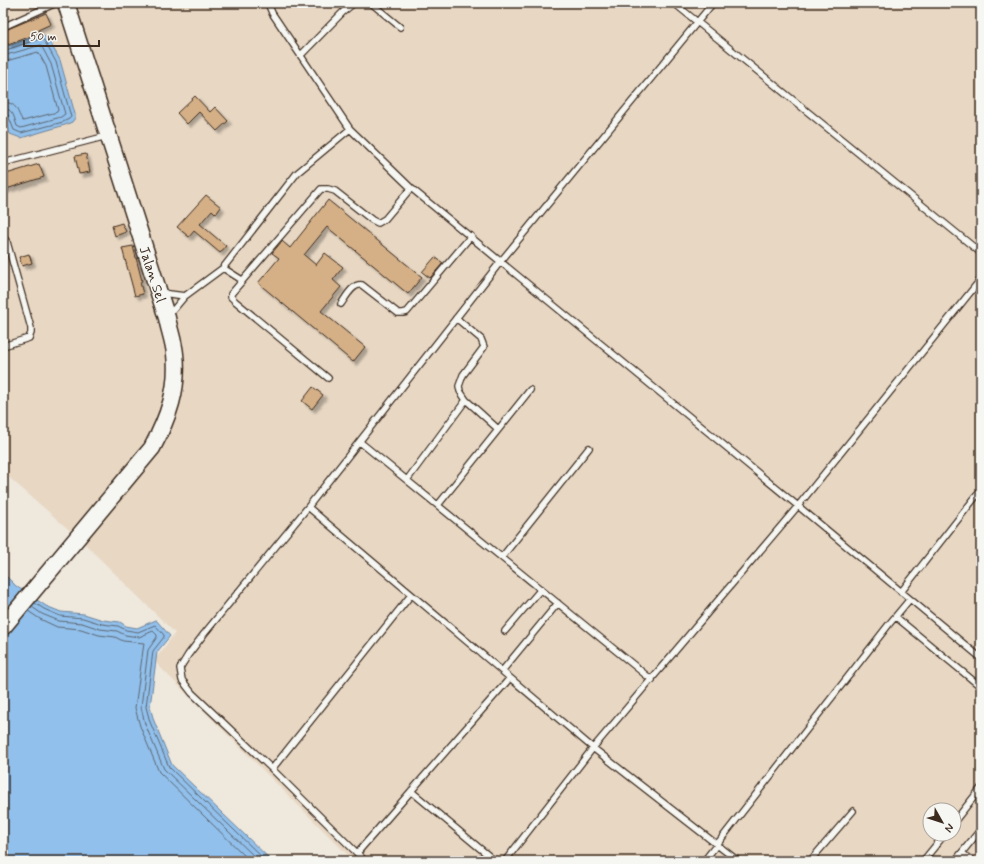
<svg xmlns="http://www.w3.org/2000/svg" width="984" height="864" font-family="Mynerve,sans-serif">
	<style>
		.built { fill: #e7d7c3; fill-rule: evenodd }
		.water { fill: #91c0ec; stroke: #6f849a }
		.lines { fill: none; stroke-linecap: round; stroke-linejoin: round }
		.shore { stroke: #5d6670; stroke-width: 1 }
		.building { fill: #d5b087; stroke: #3b2a1e; filter: url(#shadow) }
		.lane-casing { stroke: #3b2a1e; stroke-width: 8 }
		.secondary-casing { stroke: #3b2a1e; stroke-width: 19 }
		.lane { stroke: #f6f6f2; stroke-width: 5.5 }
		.secondary { stroke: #f6f6f2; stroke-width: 16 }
		.labels { text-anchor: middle; stroke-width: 3; stroke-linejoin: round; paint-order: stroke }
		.street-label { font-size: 14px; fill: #3b2a1e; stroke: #f6f6f2 }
	</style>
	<defs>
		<filter id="shadow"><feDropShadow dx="3.5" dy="3.5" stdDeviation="1" flood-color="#0004"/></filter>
	</defs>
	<rect width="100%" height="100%" fill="#efe8dd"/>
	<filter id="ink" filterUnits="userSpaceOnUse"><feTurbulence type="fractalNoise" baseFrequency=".025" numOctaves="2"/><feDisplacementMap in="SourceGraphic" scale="8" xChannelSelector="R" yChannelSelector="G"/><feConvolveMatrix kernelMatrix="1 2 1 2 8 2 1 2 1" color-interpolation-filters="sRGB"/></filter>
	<g filter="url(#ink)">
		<path class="built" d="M3,3h978v858h-627l-200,-200 21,-28 -93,-92 -79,-69zM930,810h24v24h-24z"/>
		<path class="water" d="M38,35l9,2 13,23 15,54v4l-3,4 -7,3 -44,13 -11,-4 -7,-22v-64z
			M3,573l13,13 30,20 15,6 23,2 19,6 17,2 6,4 11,2 19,-8 14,16 -13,16 -7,55 4,14 18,44 100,96h-269z"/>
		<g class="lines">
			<path class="shore" d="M3,51l36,-12 5,1 12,22 15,55 -2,2 -6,3 -42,11 -7,-3 -6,-15 -5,-2
				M3,56l38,-11 10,19 14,50 -4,3 -40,11 -4,-2c-3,-8 -3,-17 -14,-18
				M3,62l35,-10 8,14 12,44 -1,2 -34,9c-7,-9 -4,-18 -20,-19
				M35,603l9,6 16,7 23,2 19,6 16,2 8,4 12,2 17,-7 9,10v2l-11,14 -7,56 4,15 19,45 97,94
				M32,607l10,7 17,7 23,2 18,6 17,2 8,4 14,2 14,-6 4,4v2l-9,13 -7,57 4,17 19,45 95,92
				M28,611l12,8 17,8 24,2 18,6 16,2 8,4 21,2 -9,65 5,18 19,46 91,89"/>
		</g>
		<path class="building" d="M46,13l5,11 -13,6 1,3 -31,12 -5,-14z
			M195,96l15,16 5,-5 13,14 -11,10 -18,-19 -12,12 -10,-11z
			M86,154l4,18 -11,2 -4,-18z
			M39,164l5,13 -41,13v-15z
			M206,195l15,12 -5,7 -4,-4 -12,14 26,22 -6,7 -26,-22 -5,6 -12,-10z
			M328,200l94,77 -14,17 -81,-67 -23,28 12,10 9,-12 18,14 -10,13 8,7 -20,24 44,36 -12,15 -95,-79 21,-25 -7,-5 10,-12 8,7z
			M122,223l4,9 -11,4 -3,-10z
			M133,246l9,35 -2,1 3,12 -8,2 -13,-48z
			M29,254l3,9 -10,3 -3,-9z
			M435,257l8,6 -13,15 -8,-6z
			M313,387l10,8 -11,14 -10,-8z"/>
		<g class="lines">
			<defs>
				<path id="lane" d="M268,3l4,10 78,116 61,59 387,318 183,152
					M371,3l29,24
					M674,3l307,250
					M3,27l53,-24
					M301,55l42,-43 11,-9
					M3,163l104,-27
					M3,237l4,5 24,86v5l-2,5 -26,8
					M223,268l19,12
					M162,293l23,3
					M341,304c5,-7 12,-21 21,-19l36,28h5l4,-1 64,-76
					M169,315l16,-19 38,-28 74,-95 53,-44
					M456,318l25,21 3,8 -21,28 -4,11 1,5 6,9 32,29
					M328,378l-93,-77 -4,-4v-3l90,-105h7l7,2 37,29 6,3 7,-4 26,-31
					M360,442l292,238
					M407,480l59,-80
					M438,505l92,-115
					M308,507l285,241 145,113
					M502,557l87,-109
					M901,592l80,-102
					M896,617l85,70
					M505,631l36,-42
					M502,671l56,-68
					M272,769l139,-174
					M411,791l84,70
					M954,822l27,-34
					M357,853l153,-175
					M962,853l10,8
					M365,861l-93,-92 -80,-76 -10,-13 -2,-12 8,-13 16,-21 104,-127 193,-246 212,-258
					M505,861l88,-113 205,-242 183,-227
					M704,861l186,-238 20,-24
					M810,861l43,-50
					M923,861l22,-27
					M955,861l26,-32"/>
				<path id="secondary" d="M3,627l149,-179c16,-30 27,-59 23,-94 -1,-12 -6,-25 -8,-36l-101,-315"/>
			</defs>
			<use href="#lane" class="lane-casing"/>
			<use href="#secondary" class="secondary-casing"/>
			<use href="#lane" class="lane"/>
			<use href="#secondary" class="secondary"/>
		</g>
	</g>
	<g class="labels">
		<g class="street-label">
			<text transform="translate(153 274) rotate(72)" y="5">Jalan Sel</text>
		</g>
	</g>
	<rect width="984" height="864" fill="none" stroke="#f6f6f2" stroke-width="16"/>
	<rect x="8" y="8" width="968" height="848" fill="none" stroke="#3b2a1e" stroke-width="1.5" filter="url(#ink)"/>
	<g transform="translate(942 822) rotate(129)"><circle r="19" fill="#f6f6f2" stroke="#aba49d"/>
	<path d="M0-3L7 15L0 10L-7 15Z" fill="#3b2a1e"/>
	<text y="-6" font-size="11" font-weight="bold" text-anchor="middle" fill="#3b2a1e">N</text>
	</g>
	<path d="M24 40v6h75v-6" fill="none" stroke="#3b2a1e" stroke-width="2"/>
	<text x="30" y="40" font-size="12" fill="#3b2a1e" stroke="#f6f6f2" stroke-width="3" paint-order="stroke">50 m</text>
</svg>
